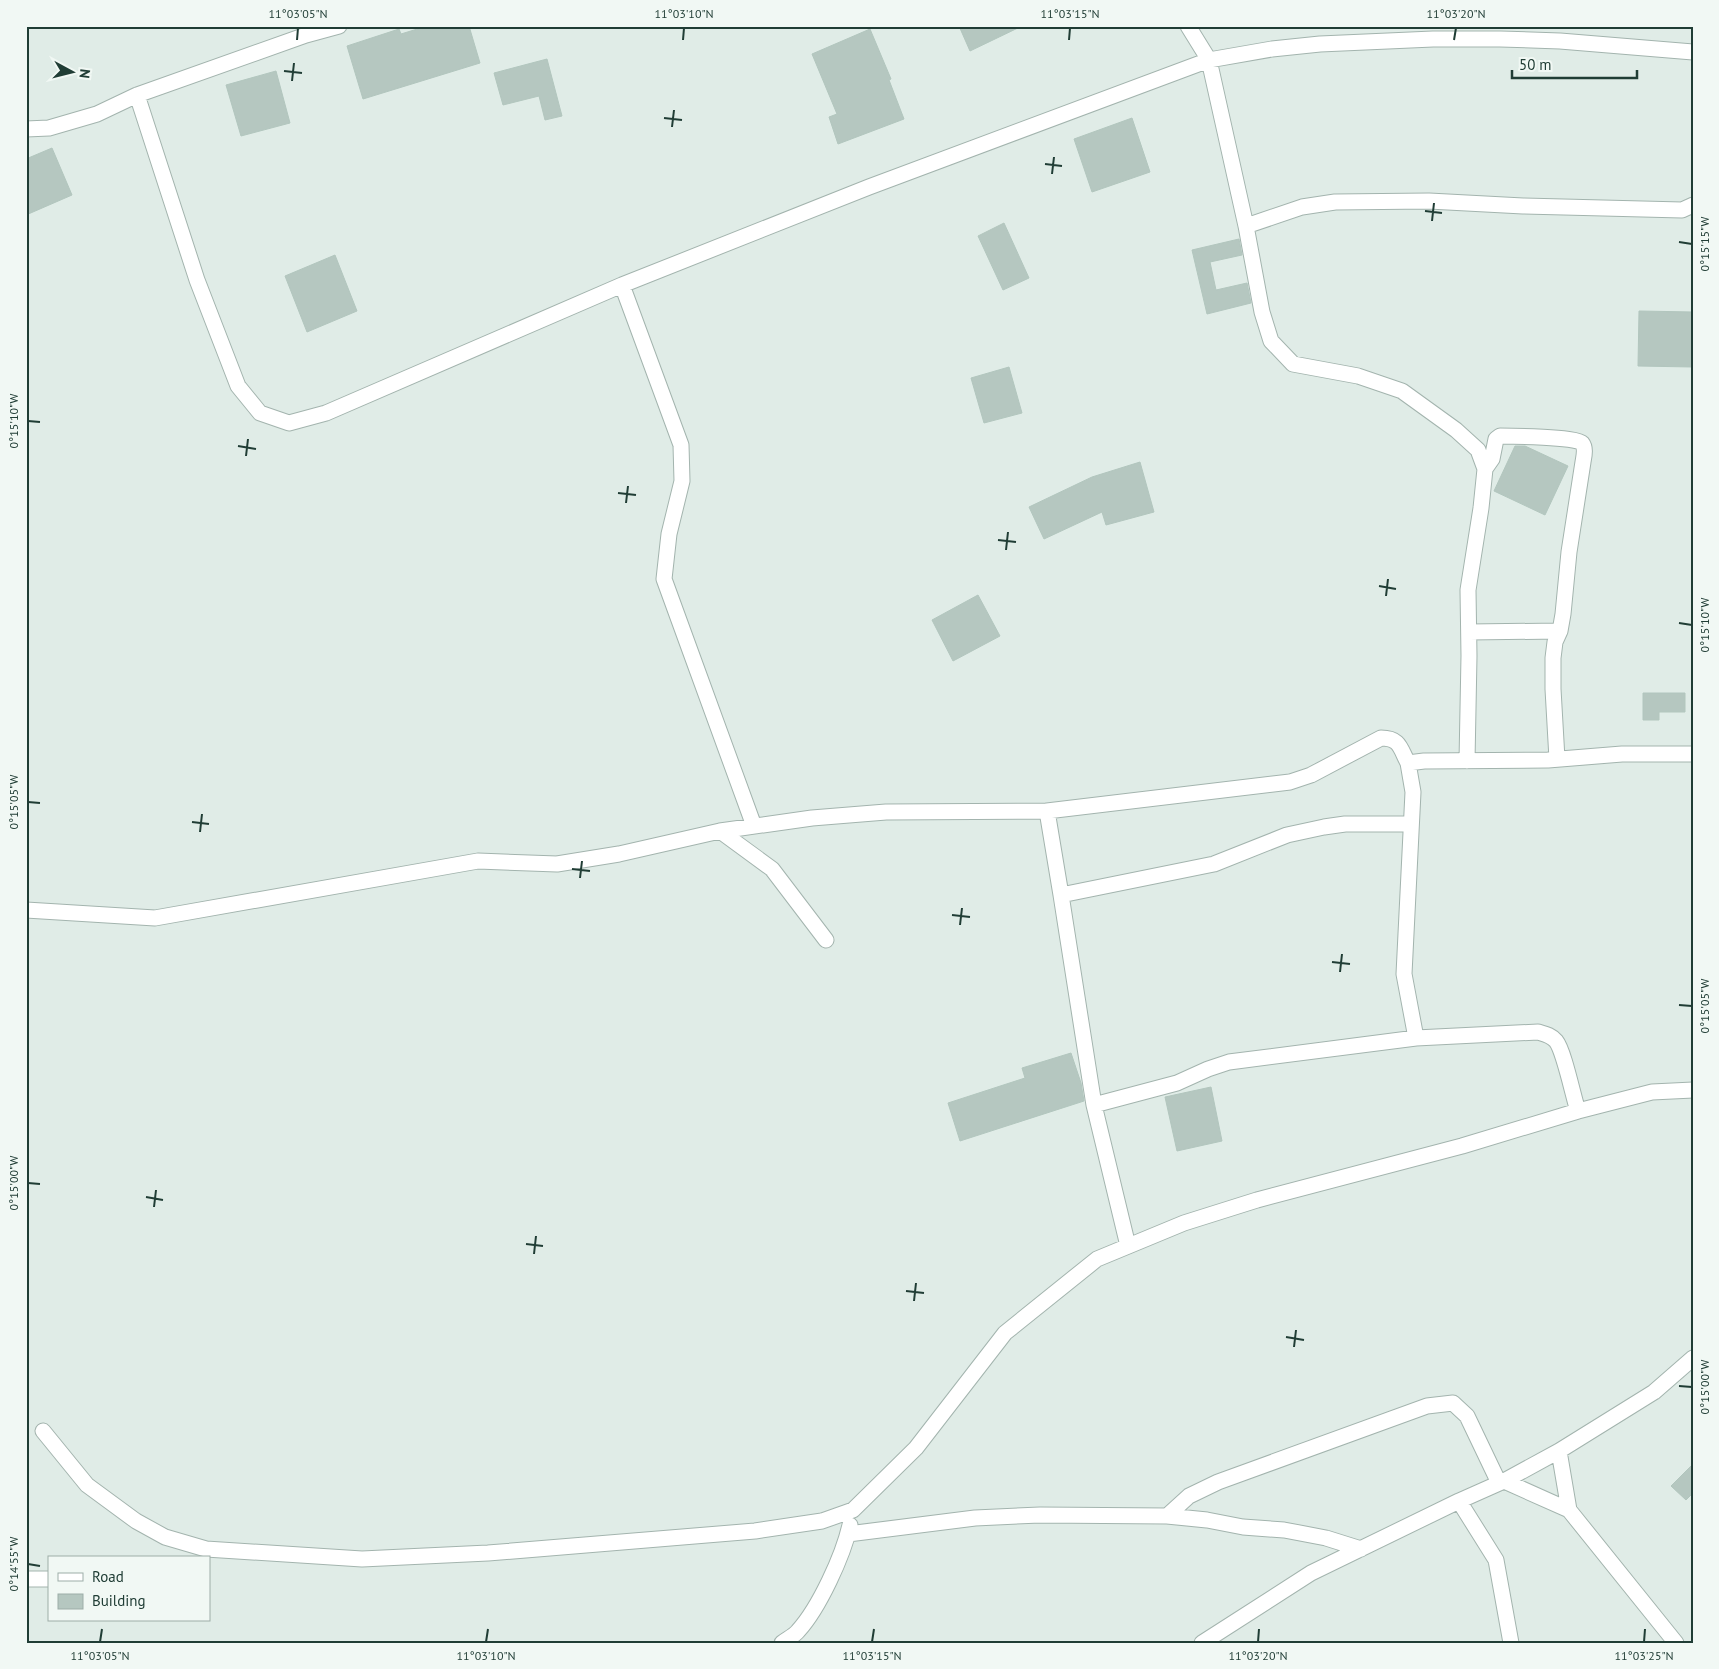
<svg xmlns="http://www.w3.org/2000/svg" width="1719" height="1669" font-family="'PT Sans',sans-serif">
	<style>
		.building { fill: #b5c7c0; stroke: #b2c6be }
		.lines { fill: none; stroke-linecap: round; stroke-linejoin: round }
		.street-casing { stroke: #a3b4ae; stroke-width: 17 }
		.street { stroke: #fff; stroke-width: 15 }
		.ticks { fill: none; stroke: #203d35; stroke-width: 2 }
		.neatline { fill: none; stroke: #203d35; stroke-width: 2 }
		.ticks-label { font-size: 12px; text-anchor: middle; fill: #203d35 }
	</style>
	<rect width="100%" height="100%" fill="#e0ece7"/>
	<path class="building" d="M427,26h42l11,37 -117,36 -16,-53 52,-17 2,5z
		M959,26h63l-52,25z
		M870,29l21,50 -2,1 15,39 -66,25 -9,-27 8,-3 -25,-60z
		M547,59l15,57 -17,4 -6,-24 -36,9 -9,-32z
		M276,71l14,52 -49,13 -15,-51z
		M1132,118l18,54 -58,20 -18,-53z
		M52,148l20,47 -46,20v-56z
		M1004,223l25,55 -26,12 -25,-54z
		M1239,239l3,16 -32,7 6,28 31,-7 4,20 -44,11 -15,-64z
		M335,255l22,56 -50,21 -22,-56z
		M1639,311l54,1v55l-55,-1z
		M1009,367l13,46 -38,10 -13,-45z
		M1515,446h10l43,20 -23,49 -51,-24z
		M1140,462l14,50 -48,13 -4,-13 -58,27 -15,-32 63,-30z
		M978,595l22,41 -47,25 -21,-41z
		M1643,693h42v19h-26v8h-16z
		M1071,1053l10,30 3,18 -124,40 -12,-38 77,-25 -3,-10z
		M1211,1087l11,54 -45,10 -12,-54z
		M1693,1464v29l-7,7 -15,-14z"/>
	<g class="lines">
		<defs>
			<path id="street" d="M1188,26l21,34 37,166 16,86 9,29 22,23 65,12 44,15 54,39 22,20 7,19 -4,39 -13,82 1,66 -2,105
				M137,95l60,185 41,106 22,27 29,10 37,-10 296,-128 247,-98 340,-127 63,-11 48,-5 113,-5h67l60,2 133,11
				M26,129l23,-1 48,-14 40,-19 169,-60 33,-9
				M1246,226l56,-19 33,-5 94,-1 94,5 159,4 11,-5
				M622,285l59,160 1,36 -13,53 -5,45 90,247
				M1485,469l7,-10 4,-20 4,-3c11,0 77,1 82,7 4,5 2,13 1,19l-14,90 -6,62 -3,17 -5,11 -2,16v31l4,70
				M1469,632l91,-1
				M1047,811l14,84
				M720,831l52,38 54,71
				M26,910l129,8 323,-57 79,3 62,-10 101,-23 92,-13 74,-6 161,-1 243,-29 21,-7 70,-37c19,0 19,10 27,25
				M1416,1038l-12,-64 9,-182 -5,-29 16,-2 124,-1 74,-6h71
				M1094,1105l-33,-210 153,-31 73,-29 37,-8 21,-3h66
				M1128,1246l-34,-141 83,-22 31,-14 21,-7 187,-24 122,-6c7,2 13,3 18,9 8,10 17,55 22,70
				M43,1431l44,54 49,36 29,16 41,12 156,10 126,-6 267,-22 67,-10 31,-11 63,-62 89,-115 92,-74 87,-36 73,-23 205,-54 116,-35 74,-19 41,-2
				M1504,1481l65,29 -10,-59
				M1459,1501l37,59 15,83
				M1569,1510l107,133
				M1167,1516l22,-20 29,-14 209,-76 26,-3 14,13 32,67
				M848,1534l127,-16 65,-3 127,1 40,4 36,7 41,3 42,8 35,11
				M26,1579h23
				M782,1643c5,-4 12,-7 16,-12 21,-23 45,-75 52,-106
				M1202,1643l109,-70 148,-72 45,-20 55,-30 95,-59 39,-34"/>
		</defs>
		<use href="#street" class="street-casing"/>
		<use href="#street" class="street"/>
	</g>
	<path class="ticks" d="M297,40l1,-12M683,40l1,-12M1069,40l1,-12M1454,40l2,-12M284,71l18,2M292,81l2,-18M664,118l18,2M672,127l2,-17M1045,164l17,2M1052,174l2,-17M1425,211l17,2M1432,221l2,-18M1679,242l13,2M28,421l12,1M238,446l18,3M246,456l2,-17M618,493l18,2M626,503l2,-17M998,540l18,2M1006,550l2,-18M1379,586l17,3M1386,596l2,-17M1679,623l13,2M28,802l12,1M192,822l17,2M200,832l2,-18M572,869l18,2M580,878l2,-17M952,915l18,2M960,925l2,-17M1332,962l18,2M1340,972l2,-18M1679,1005l13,1M28,1183l12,1M146,1197l17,3M154,1207l2,-17M526,1244l17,2M534,1254l2,-18M906,1291l18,2M914,1301l2,-18M1286,1337l18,3M1294,1347l2,-17M1679,1386l13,1M28,1564l12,2M100,1642l2,-13M486,1642l2,-13M872,1642l2,-13M1258,1642l1,-13M1644,1642l1,-13"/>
	<rect width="1719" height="1669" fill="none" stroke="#f1f8f4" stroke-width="55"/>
	<rect x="48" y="1556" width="162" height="65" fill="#f1f8f4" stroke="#9dada8"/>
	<rect x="58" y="1573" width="25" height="8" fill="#ffffff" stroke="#9dada8"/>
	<text x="92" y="1582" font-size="15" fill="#203d35">Road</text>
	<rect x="58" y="1594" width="25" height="15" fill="#b5c7c0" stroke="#9dada8"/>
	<text x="92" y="1606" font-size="15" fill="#203d35">Building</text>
	<g transform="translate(72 72) rotate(97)" stroke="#f1f8f4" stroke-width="4" paint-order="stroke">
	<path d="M0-4L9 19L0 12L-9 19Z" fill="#203d35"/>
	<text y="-8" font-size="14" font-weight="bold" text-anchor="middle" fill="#203d35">N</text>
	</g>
	<path d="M1512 70v8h125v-8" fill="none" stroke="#203d35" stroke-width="2.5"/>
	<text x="1519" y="70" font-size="15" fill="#203d35" stroke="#f1f8f4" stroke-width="4" paint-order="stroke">50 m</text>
	<rect x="28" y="28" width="1664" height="1614" class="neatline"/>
	<g class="ticks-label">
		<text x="298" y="18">11°03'05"N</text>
		<text x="684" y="18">11°03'10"N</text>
		<text x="1070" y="18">11°03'15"N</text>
		<text x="1456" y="18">11°03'20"N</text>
		<text transform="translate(1705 244) rotate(-90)" y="4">0°15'15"W</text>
		<text transform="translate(14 421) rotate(-90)" y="4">0°15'10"W</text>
		<text transform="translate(1705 625) rotate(-90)" y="4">0°15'10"W</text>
		<text transform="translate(14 802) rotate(-90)" y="4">0°15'05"W</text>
		<text transform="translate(1705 1006) rotate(-90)" y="4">0°15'05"W</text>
		<text transform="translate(14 1183) rotate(-90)" y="4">0°15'00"W</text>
		<text transform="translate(1705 1387) rotate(-90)" y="4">0°15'00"W</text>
		<text transform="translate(14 1564) rotate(-90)" y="4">0°14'55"W</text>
		<text x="100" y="1660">11°03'05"N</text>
		<text x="486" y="1660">11°03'10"N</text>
		<text x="872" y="1660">11°03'15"N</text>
		<text x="1258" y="1660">11°03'20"N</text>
		<text x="1644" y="1660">11°03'25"N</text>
	</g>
</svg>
